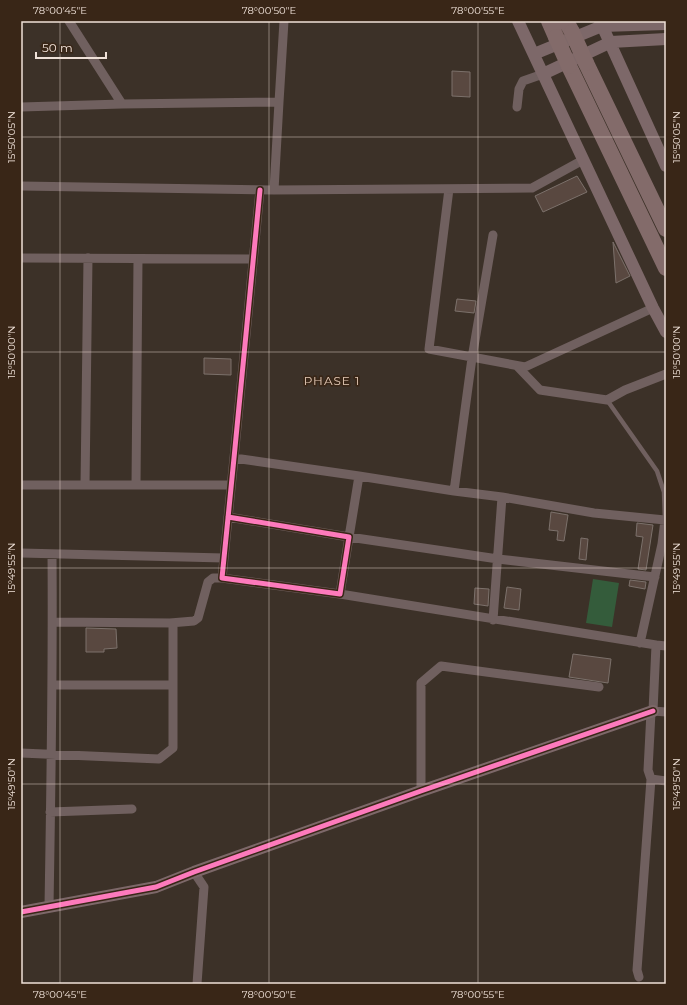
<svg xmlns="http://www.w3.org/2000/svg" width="687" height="1005" font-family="Montserrat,sans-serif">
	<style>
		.green { fill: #345c3b }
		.building { fill: #594840; stroke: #7c716b }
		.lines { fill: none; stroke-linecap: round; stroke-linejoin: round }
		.lane { stroke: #70605f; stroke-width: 4.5 }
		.street { stroke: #70605f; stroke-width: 9 }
		.secondary { stroke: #7d6869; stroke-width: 12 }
		.highway { stroke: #836b6a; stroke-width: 16 }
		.highway-bridge { stroke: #836b6a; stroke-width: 16 }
		.cycleway-casing { stroke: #392617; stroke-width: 8 }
		.cycleway { stroke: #fd7abc; stroke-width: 5 }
		.ticks { fill: none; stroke: #efe1d8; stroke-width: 1; stroke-opacity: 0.45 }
		.labels { text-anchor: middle; stroke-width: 3.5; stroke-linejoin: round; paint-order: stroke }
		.neighbourhood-label { font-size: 12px; letter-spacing: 1px; fill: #e6ccb9; stroke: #392617 }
		.neatline { fill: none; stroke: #efe1d8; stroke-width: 1.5 }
		.ticks-label { font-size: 10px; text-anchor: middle; fill: #efe1d8 }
	</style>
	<rect width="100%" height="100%" fill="#3c3128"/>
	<path class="green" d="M593,579l26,4 -7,44 -26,-4z"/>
	<path class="building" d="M452,71l18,1v25l-18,-1z
		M577,176l10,16 -44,20 -8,-16z
		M613,242l17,34 -14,7z
		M457,299l19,2 -2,12 -19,-2z
		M204,358l27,1v16l-27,-1z
		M551,512l17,3 -4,26 -7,-1 1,-9 -9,-1z
		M637,523l16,2 -7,45 -8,-1 5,-32 -7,-1z
		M581,538l7,1 -2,21 -7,-1z
		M630,580l16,2 -1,7 -16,-3z
		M507,587l14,2 -2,21 -15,-2z
		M475,588l14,1 -1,17 -14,-2z
		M86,628l30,1 1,19 -13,1v3h-18z
		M573,654l38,5 -3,24 -39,-6z"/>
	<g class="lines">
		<path class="lane" d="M607,400l50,71 7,21 1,28"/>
		<path class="street" d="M69,21l53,83 157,-2 -5,88 258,-2 51,-28
			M279,102l5,-81
			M21,107l101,-3
			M517,107l2,-18 4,-8 20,-7
			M21,186l253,4
			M449,189l-20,160 96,18 128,-59
			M21,258l232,1
			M517,366l23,24 67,10 18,-10 41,-16
			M234,458l125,18
			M21,485h210
			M85,485l3,-227
			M136,485l2,-226
			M454,491l18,-133 21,-123
			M502,497l92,16 71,7 -3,24 -22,99
			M228,517l121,20 -9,57 -118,-16 12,-120 26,-268
			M21,553l203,5
			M340,594l316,51
			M493,620l9,-123 -48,-6 -95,-15 -10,61 149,22 157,18
			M170,623l24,-2 4,-3 10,-36 5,-4h9
			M666,646l-10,-1 -3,66 13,1
			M53,685h120
			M21,753l138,6 14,-11v-125l-120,-1
			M651,779l15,2
			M421,791v-108l20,-17 158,21
			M50,812l82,-3
			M194,872l10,15 -7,97
			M49,907c2,-118 4,-235 3,-353
			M639,977l-2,-7 14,-191 -3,-9 3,-58"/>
		<path class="secondary" d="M518,21l135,287 13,24
			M600,21l66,145
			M534,54l68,-28 64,-2
			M543,74l68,-32 55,-3
			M21,912l135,-25 38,-15 227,-81 232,-80"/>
		<path class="highway" d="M549,21l7,16
			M566,21l6,11
			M586,63l80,166
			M569,66l97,202"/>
		<path class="highway-bridge" d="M572,32l14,31
			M556,37l13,29"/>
		<defs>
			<path id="cycleway" d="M228,517l121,20 -9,57 -118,-16 12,-120 26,-268
				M21,912l135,-25 38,-15 227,-81 232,-80"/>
		</defs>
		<use href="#cycleway" class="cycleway-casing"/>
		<use href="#cycleway" class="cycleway"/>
	</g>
	<path class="ticks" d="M60,21v963M269,21v963M478,21v963M21,137h645M21,352h645M21,568h645M21,784h645"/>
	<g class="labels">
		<g class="neighbourhood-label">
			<text x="332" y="385">PHASE 1</text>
		</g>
	</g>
	<rect width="687" height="1005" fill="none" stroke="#392617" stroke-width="44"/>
	<path d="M36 52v6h70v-6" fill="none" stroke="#efe1d8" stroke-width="2"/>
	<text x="42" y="52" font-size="12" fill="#efe1d8" stroke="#392617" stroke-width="3" paint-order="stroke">50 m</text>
	<rect x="22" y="22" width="643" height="961" class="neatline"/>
	<g class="ticks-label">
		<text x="60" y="14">78°00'45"E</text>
		<text x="269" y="14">78°00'50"E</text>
		<text x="478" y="14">78°00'55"E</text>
		<text transform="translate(11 137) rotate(-90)" y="4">15°50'05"N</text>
		<text transform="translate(676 137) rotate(-90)" y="4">15°50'05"N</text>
		<text transform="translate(11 352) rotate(-90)" y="4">15°50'00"N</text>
		<text transform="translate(676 352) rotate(-90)" y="4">15°50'00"N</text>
		<text transform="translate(11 568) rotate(-90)" y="4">15°49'55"N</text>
		<text transform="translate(676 568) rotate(-90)" y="4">15°49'55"N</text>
		<text transform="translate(11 784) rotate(-90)" y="4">15°49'50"N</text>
		<text transform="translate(676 784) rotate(-90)" y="4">15°49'50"N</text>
		<text x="60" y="998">78°00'45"E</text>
		<text x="269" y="998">78°00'50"E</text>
		<text x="478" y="998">78°00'55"E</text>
	</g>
</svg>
